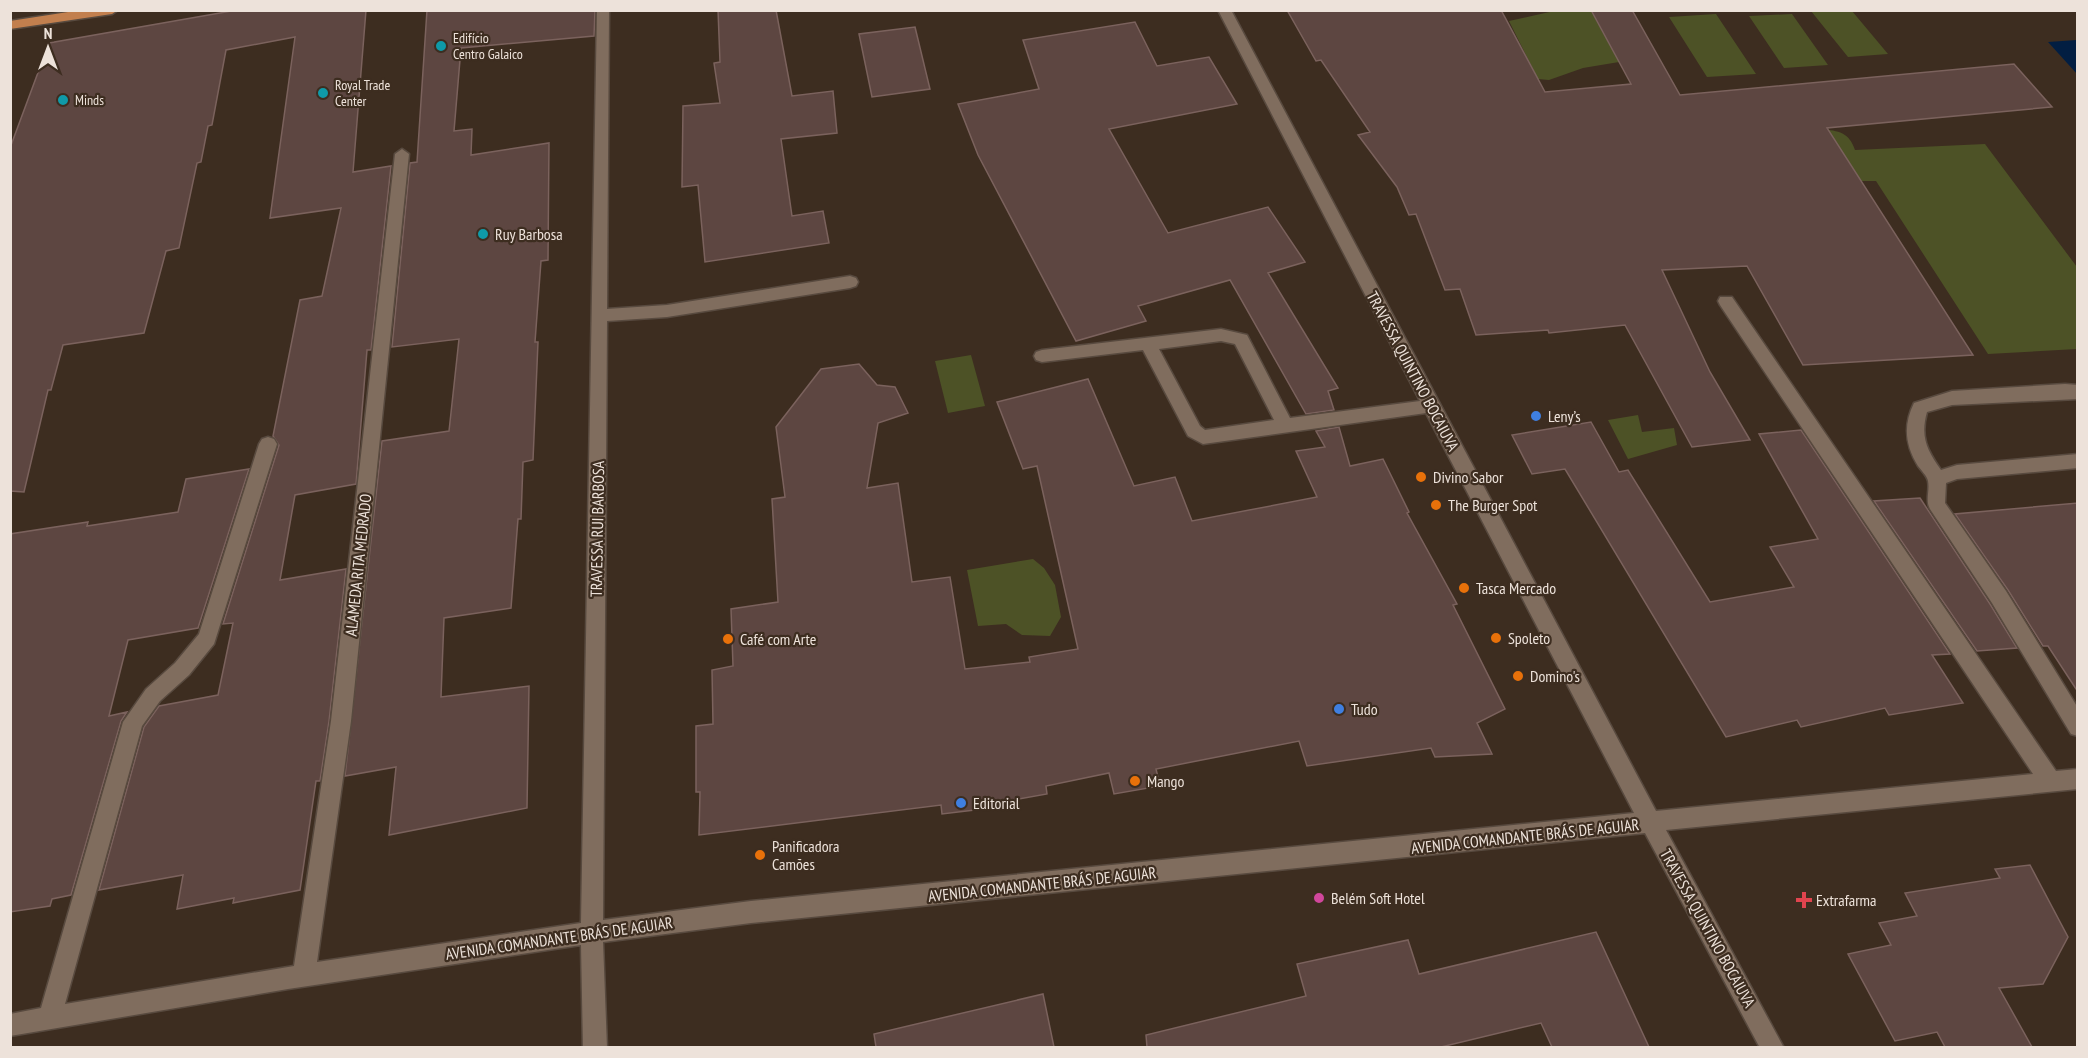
<svg xmlns="http://www.w3.org/2000/svg" width="2088" height="1058" font-family="'PT Sans Narrow',sans-serif">
	<style>
		.green { fill: #4d5226 }
		.water { fill: #021e42 }
		.building { fill: #5d4641; stroke: #7b625d; stroke-width: 1.5 }
		.lines { fill: none; stroke-linecap: round; stroke-linejoin: round }
		.minor-casing { stroke: #584a3f; stroke-width: 3 }
		.major-casing { stroke: #584a3f; stroke-width: 3 }
		.minor { fill: #806d5e; fill-rule: evenodd }
		.major { fill: #c27f4e; fill-rule: evenodd }
		.culture-dot { fill: #0f9aa8; stroke: #3d2d20; stroke-width: 2 }
		.shop-dot { fill: #3f7fe0; stroke: #3d2d20; stroke-width: 2 }
		.food-dot { fill: #e8710a; stroke: #3d2d20; stroke-width: 2 }
		.hotel-dot { fill: #d1479c; stroke: #3d2d20; stroke-width: 2 }
		.health-dot { fill: #e0444e; stroke: #3d2d20; stroke-width: 2 }
		.labels { text-anchor: middle; stroke-width: 4.5; stroke-linejoin: round; paint-order: stroke }
		.far-poi-label { font-size: 14px; fill: #ede2da; stroke: #3d2d20; text-anchor: start }
		.poi-label { font-size: 16px; fill: #ede2da; stroke: #3d2d20; text-anchor: start }
		.street-label { font-size: 16px; fill: #ede2da; stroke: #3d2d20 }
	</style>
	<rect width="100%" height="100%" fill="#3d2d20"/>
	<path class="green" d="M1554,11h37l28,51 -36,6 -34,12 -11,-1 -29,-58z
		M1811,11h41l36,43 -40,3z
		M1716,14l40,60 -49,3 -38,-60z
		M1792,14l36,51 -44,3 -35,-52z
		M1821,129c18,2 28,3 34,21l130,-6 92,123v82l-89,5 -112,-173h-69z
		M971,355l14,51 -37,7 -13,-52z
		M1638,415l4,17 32,-4 3,17 -49,14 -20,-39z
		M1033,559l11,9 11,17 6,32 -11,19 -28,-1 -16,-11 -28,2 -11,-56z"/>
	<path class="water" d="M2077,40h1l-1,34 -29,-32z"/>
	<path class="building" d="M237,10h129l-13,162 38,-6 -20,184h-4l-11,134 -61,11 -15,85 66,-11 -17,152 -9,60h-4l-16,109 -67,13 1,-5 -57,11 6,-34 -84,15 45,-163 15,-21 59,-11 15,-72 -10,1 56,-179 -6,-9 27,-136 22,-4 19,-88 -71,10 25,-181 -69,13 -14,75 -4,1 -7,36 -4,1 -18,85 -13,3 -22,82 -81,12 -12,45h-3l-24,102 -14,-1v-343l39,-105z
		M427,10h168l-1,26 -133,12 -7,83 18,-2 -1,26 78,-12 -1,117 -7,1 -6,81h3l-5,118 -10,2 -2,57h-3l-7,89 -67,10 -3,79 88,-11 -2,122 -138,27 7,-68 -51,9 37,-335 67,-10 10,-92 -67,8 18,-184 7,-1z
		M718,10h58l16,86 41,-5 4,42 -56,6 11,77 31,-5 6,32 -124,19 -7,-77 -16,2 1,-81 37,-3 -6,-40 6,-1z
		M1287,10h214l44,82 86,-8 -40,-74h41l48,85 334,-31 38,43 -225,21 146,227 -170,10 -56,-99 -85,4 48,102 40,68 -58,7 -67,-122 -76,8 -1,-3 -72,5 -16,-46 -15,1 -29,-76 -7,1 -12,-28 -39,-52 12,-3 -49,-72 -5,1z
		M1135,22l22,44 52,-9 28,47 -128,25 59,104 100,-26 37,55 -37,11 70,115 -10,3 6,19 -28,4 -76,-134 -92,26 8,15 -70,20 -98,-186 -20,-51 81,-15 -16,-49z
		M915,27l15,62 -58,8 -13,-63z
		M859,364l18,21 18,2 13,26 -30,10 -11,65 31,-5 14,99 38,-5 15,92 65,-7 -1,-5 49,-8 -41,-183 -14,3 -26,-67 91,-23 46,107 41,-9 17,44 125,-24 -21,-46 29,-4 -9,-16 23,-4 11,39 33,-7 26,53 -2,1 50,91 -4,1 52,104 -28,14 15,31 -57,3 -4,-9 -124,18 -8,-25 -143,28 4,17 -46,8 -5,-21 -63,13 1,8 -57,10 1,4 -49,6 -1,-9 -242,30 1,-43h-4v-66l17,-2 -1,-54 21,-4 -2,-57 47,-7 -6,-103 13,-2 -9,-70 45,-58z
		M1591,422l28,50 9,-2 82,132 84,-15 -24,-40 48,-8 -59,-105 42,-4 149,224 -18,1 31,48 -74,12 -4,-7 -84,19 -4,-7 -71,17 -161,-268 -33,5 -20,-39z
		M249,469l-51,159 -70,12 -19,76 18,-4 -6,9 -50,174 -19,4 -2,7 -40,6v-378l78,-12 -1,4 91,-14 8,-33z
		M1920,498l70,106 27,44 -40,3 -103,-150z
		M2078,503v189l-30,-46h-5l-35,-56 -53,-76z
		M2030,865l38,72 -25,47 -44,4 33,59h-87l-8,-15 -42,9 -47,-87 43,-9 -12,-22 38,-7 -12,-23 95,-15 -5,-9z
		M1596,932l53,115h-97l-11,-24 -100,24h-294l-1,-12 160,-39 -9,-32 111,-24 11,34z
		M1043,994l11,53h-178l-2,-13z"/>
	<g class="lines">
		<defs>
			<path id="minor" d="M597,10h12l-2,299 60,-4 183,-29 6,2 2,4 -2,4 -6,2 -183,29 -60,4 -4,599 148,-19 883,-88 -208,-400 -223,31 -15,-8 -45,-86 -101,12 -6,-2 -2,-4 2,-4 6,-2 179,-21 26,6 43,83 130,-17 -202,-391h13l425,801 377,-37 -313,-469 -2,-4 2,-4h12l324,474 22,-2v20l-412,41 118,218h-24l-115,-215 -894,90 -148,19 4,106h-24l-2,-103 -293,44 -278,47v-22l31,-6 82,-286 23,-33 29,-26 24,-29 60,-190 3,-5 6,-2 6,2 3,5 -63,200 -25,31 -29,26 -18,25 -77,278 229,-38 37,-245 64,-567 7,-5 7,5 -58,567 -34,241 264,-39zM1221,341l14,3 39,76 -69,10 -5,-4 -41,-77z
				M2065,384l13,1v14l-126,6 -25,7c-7,25 0,38 14,58l16,-5 121,-11v14l-121,11 -11,4 -1,20 61,88 72,117v28l-7,-2 -79,-131 -62,-94c-5,-9 0,-18 -2,-28 -1,-5 -7,-11 -10,-15 -13,-21 -15,-41 -4,-63l38,-12z"/>
			<path id="major" d="M81,10h37l-6,4 -102,15v-8z"/>
		</defs>
		<use href="#minor" class="minor-casing"/>
		<use href="#major" class="major-casing"/>
		<use href="#minor" class="minor"/>
		<use href="#major" class="major"/>
	</g>
	<g class="culture-dot">
		<circle cx="441" cy="46" r="6"/>
		<circle cx="323" cy="93" r="6"/>
		<circle cx="63" cy="100" r="6"/>
		<circle cx="483" cy="234" r="6"/>
	</g>
	<g class="shop-dot">
		<circle cx="1536" cy="416" r="6"/>
		<circle cx="1339" cy="709" r="6"/>
		<circle cx="961" cy="803" r="6"/>
	</g>
	<g class="food-dot">
		<circle cx="1421" cy="477" r="6"/>
		<circle cx="1436" cy="505" r="6"/>
		<circle cx="1464" cy="588" r="6"/>
		<circle cx="1496" cy="638" r="6"/>
		<circle cx="728" cy="639" r="6"/>
		<circle cx="1518" cy="676" r="6"/>
		<circle cx="1135" cy="781" r="6"/>
		<circle cx="760" cy="855" r="6"/>
	</g>
	<circle class="hotel-dot" cx="1319" cy="898" r="6"/>
	<path class="health-dot" d="M1801 891h6v6h6v6h-6v6h-6v-6h-6v-6h6z"/>
	<g class="labels">
		<g class="far-poi-label">
			<text x="453" y="43">Edifício<tspan x="453" dy="16">Centro Galaico</tspan></text>
			<text x="335" y="90">Royal Trade<tspan x="335" dy="16">Center</tspan></text>
			<text x="75" y="105">Minds</text>
		</g>
		<g class="poi-label">
			<text x="495" y="240">Ruy Barbosa</text>
			<text x="1548" y="422">Leny’s</text>
			<text x="1433" y="483">Divino Sabor</text>
			<text x="1448" y="511">The Burger Spot</text>
			<text x="1476" y="594">Tasca Mercado</text>
			<text x="1508" y="644">Spoleto</text>
			<text x="740" y="645">Café com Arte</text>
			<text x="1530" y="682">Domino's</text>
			<text x="1351" y="715">Tudo</text>
			<text x="1147" y="787">Mango</text>
			<text x="973" y="809">Editorial</text>
			<text x="772" y="852">Panificadora<tspan x="772" dy="18">Camões</tspan></text>
			<text x="1331" y="904">Belém Soft Hotel</text>
			<text x="1816" y="906">Extrafarma</text>
		</g>
		<g class="street-label">
			<text transform="translate(1413 371) rotate(62)" y="6">TRAVESSA QUINTINO BOCAIUVA</text>
			<text transform="translate(597 529) rotate(-89)" y="6">TRAVESSA RUI BARBOSA</text>
			<text transform="translate(358 565) rotate(-84)" y="6">ALAMEDA RITA MEDRADO</text>
			<text transform="translate(1525 836) rotate(-6)" y="6">AVENIDA COMANDANTE BRÁS DE AGUIAR</text>
			<text transform="translate(1042 884) rotate(-6)" y="6">AVENIDA COMANDANTE BRÁS DE AGUIAR</text>
			<text transform="translate(1708 928) rotate(61)" y="6">TRAVESSA QUINTINO BOCAIUVA</text>
			<text transform="translate(559 938) rotate(-8)" y="6">AVENIDA COMANDANTE BRÁS DE AGUIAR</text>
		</g>
	</g>
	<rect width="2088" height="1058" fill="none" stroke="#ede2da" stroke-width="24"/>
	<g transform="translate(48 48)" stroke="#3d2d20" stroke-width="4.5" paint-order="stroke">
	<path d="M0-4.5L10 22L0 15L-10 22Z" fill="#ede2da"/>
	<text y="-9" font-size="16" font-weight="bold" text-anchor="middle" fill="#ede2da">N</text>
	</g>
</svg>
